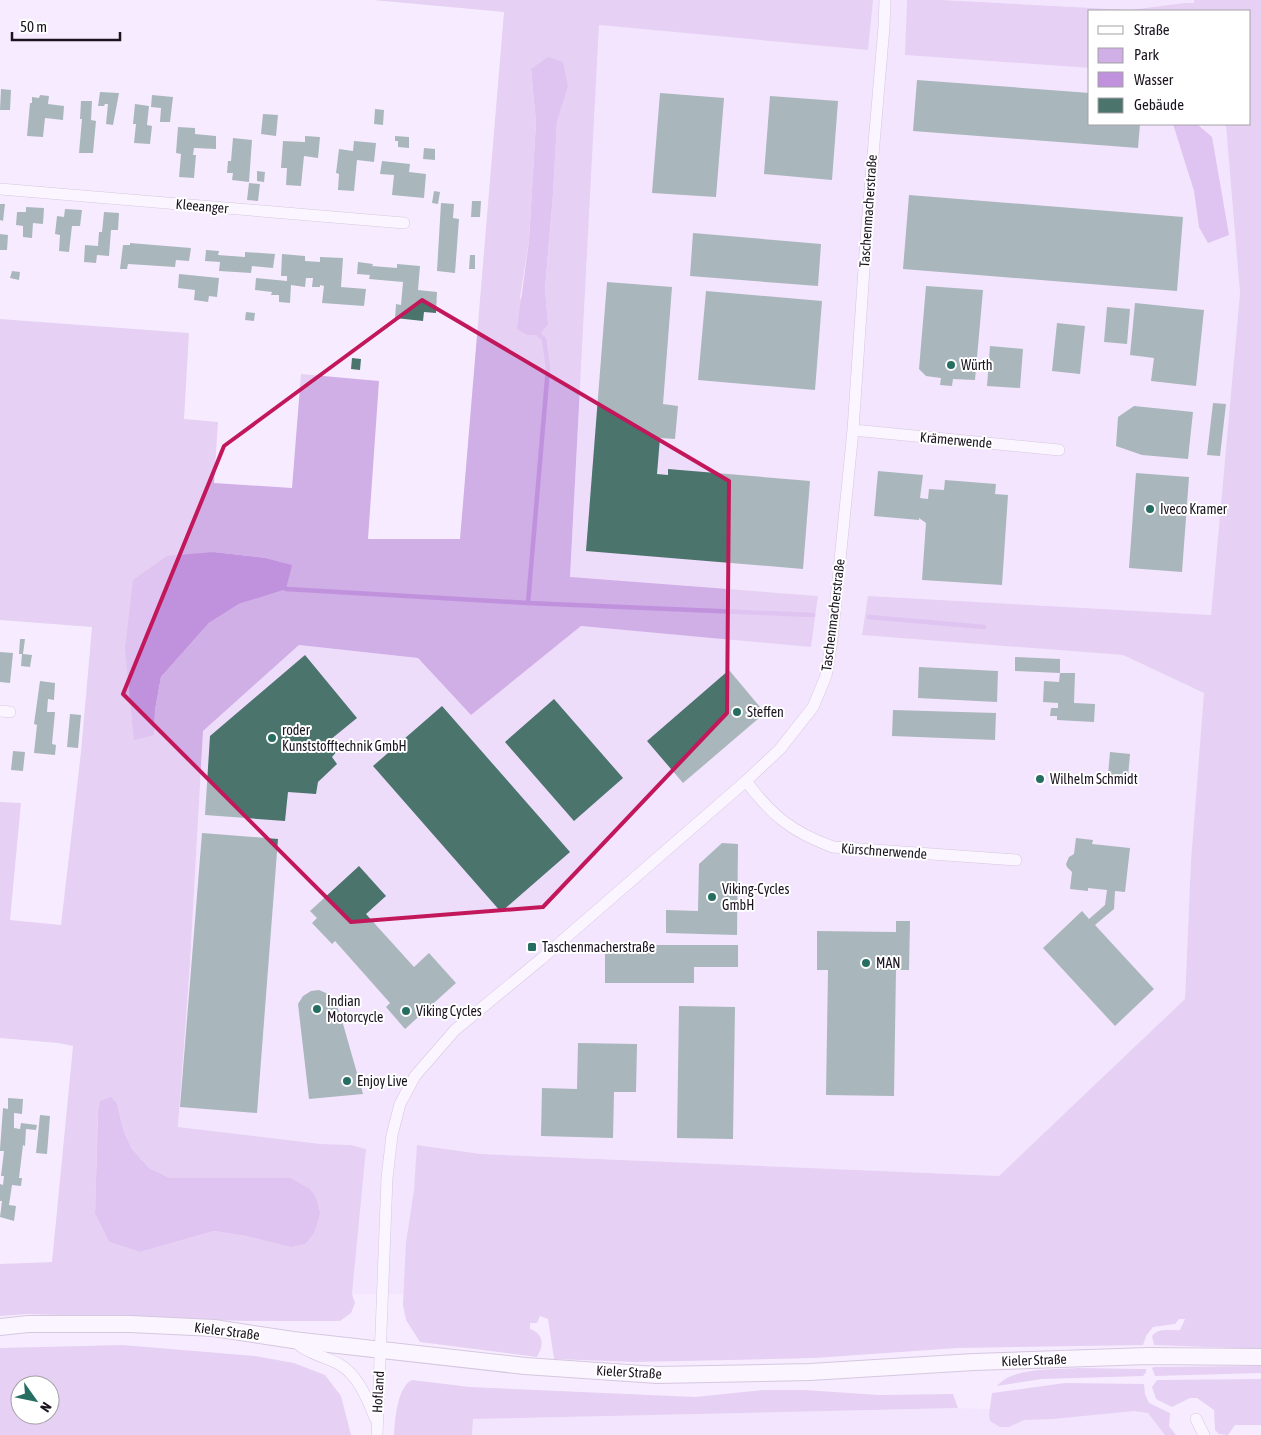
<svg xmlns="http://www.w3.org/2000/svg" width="1261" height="1435" font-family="'Asap Condensed',sans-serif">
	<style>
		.built { fill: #eedcfb }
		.green { fill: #d0aee6; fill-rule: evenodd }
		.water { fill: #c091dd }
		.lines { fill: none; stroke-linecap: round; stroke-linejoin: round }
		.stream { stroke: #c091dd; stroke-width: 4.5 }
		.building { fill: #4b746c }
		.minor-casing { stroke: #ac9ab8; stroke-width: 12 }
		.secondary-casing { stroke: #ac9ab8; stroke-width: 18 }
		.minor { stroke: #fff; stroke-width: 11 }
		.secondary { stroke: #fff; stroke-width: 16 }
		.marked { fill: none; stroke: #c2185b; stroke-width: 4; stroke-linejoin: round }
		.poi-dot { fill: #276e62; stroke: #fff; stroke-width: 2 }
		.labels { text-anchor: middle; stroke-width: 4; stroke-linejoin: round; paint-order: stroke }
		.street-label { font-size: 14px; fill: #1b141f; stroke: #fff }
		.poi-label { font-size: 14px; fill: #1b141f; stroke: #fff; text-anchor: start }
	</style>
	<rect width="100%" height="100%" fill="#f7ecff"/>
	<path class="built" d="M873,0h34l-1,55 184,13v56h83l21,67 5,36 4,-99 -6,-4h26l3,2 14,167 -29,322 -342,-19 -7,38 261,21 82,38 -14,168 -6,138 -185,177 -519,-22 -63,-9 -13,149h-53l14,-145 -15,-4 -30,-1 -143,-17 12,-164 13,-232 96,-86 119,13 53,57 110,-89 230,20 7,-50 -248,-18 29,-553 268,24z
		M942,0h252v3h-10l-54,7z
		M1145,1404l26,31h-699l1,-16 485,-11 29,1z"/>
	<path class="green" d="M373,0h500l-5,50 -269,-25 -29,552 248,19 -7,51 -230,-21 -110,89 -53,-57 -119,-13 -96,86 -13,232 -12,164 143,17 30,1 15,4 -14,145 3,9 -4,10 -11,8h-94l-219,-7 -27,2v-52l52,-2 21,-216 -15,-3 -58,-5v-236l21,1 -11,117 51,5 20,-173 11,-125 -92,-7v-301l189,14 -5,86 34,3 -4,61 78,5 9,-114 78,7 -11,158h92l44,-527zM531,69l37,18 -11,35 -4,72 -8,96 3,34 -28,-26 9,-57 7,-119zM214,552l52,6 25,7 -5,23 -47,16 -30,19 -48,54 -6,33 -1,25 -21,-155zM117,1104l7,28 8,17 17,19 21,10h120v69l-44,-11 -32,-5 -74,21 -31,-10 -14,-28 3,-101z
		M907,0h35l188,10 54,-7h10v-3h67v1349l-107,-4 -2,-9c7,-9 17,-5 28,-6l5,-11h-6l-4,5 -22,3 -7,9 -3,9 -186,3 -142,10 -180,4 -81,-3 -6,-40 -8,-3 -3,7h-7v6c14,5 14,16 7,28l-117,-15 -14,-22 -3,-15 3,-62 8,-53 3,-45 64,9 518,22 186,-177 6,-138 13,-168 -81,-38 -261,-20 6,-39 343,19 29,-322 -14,-167 -3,-2h27v-113h-160v57l-185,-13z
		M123,1345l132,11 39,7 31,12 16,21 10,39h-351v-87zM20,1385h30v30h-30z
		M1261,1366v7l-106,3 -3,-8 2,-1z
		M1077,1368l66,1h3v3l-3,4 -101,3 -45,7c15,-19 57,-16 80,-18z
		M1261,1379v46h-26l-7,10 -9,-1 -4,-4 -1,-20 -17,-12h-7l-18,9 -16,-8 -4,-12 5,-7z
		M412,1380l58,7 225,10 68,-7h42l74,5 74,-1 5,14 -485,11 -1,16h-78c1,-15 3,-48 18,-55z
		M1065,1383l79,1 1,10 4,9 21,10 -1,13 7,9h-11l-17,-22 -14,-2 -81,8 -29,1 -15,7h-9l-10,-6 -1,-7 3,-21z"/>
	<path class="water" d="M548,57l15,5 5,25 -11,35 -4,72 -8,95 3,35 -9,11h-12l-10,-6 12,-88 7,-119 -5,-53z
		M1173,124h24l15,13 17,98 -21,8 -9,-16 -5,-36z
		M214,552l52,6 26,7 -6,24 -47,15 -30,19 -48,54 -6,33 -1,25 -20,5 -9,-91 8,-69 34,-24z
		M111,1097l6,7 7,28 8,17 17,19 21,10h120l20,11 6,9 4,15 -6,20 -9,11 -15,3 -44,-11 -32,-5 -74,21 -31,-10 -14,-28 3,-101 2,-12z"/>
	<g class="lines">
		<path class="stream" d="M286,589l242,14 285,12
			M528,603l20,-235 -4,-29 -5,-4
			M869,617l115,10"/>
	</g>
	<path class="building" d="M917,80l173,13v31h50l-2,24 -225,-17z
		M1,89l10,1 -1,20h-10z
		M100,92l19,1 -6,32 -7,-1 2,-20h-3l-1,2h-6z
		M660,93l64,5 -8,99 -64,-4z
		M40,95l9,1 -1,8 16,2 -1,14 -18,-2 -2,19 -16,-1 3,-33h2v-6l7,1z
		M152,95l21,2 -3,25h-10l1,-14 -10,-1z
		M770,96l68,5 -6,79 -68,-6z
		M81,101h11l-1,19 5,1 -3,32h-14l3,-34h-2z
		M135,104l14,2 -2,19 5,1 -2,18 -16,-1 2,-19h-3z
		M375,109l9,1 -1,15 -9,-1z
		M263,114l15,1 -2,21 -15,-2z
		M178,127l17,1v6l21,2v13l-22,-1 -1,7h3l-2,23 -15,-1 2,-23 -5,-1z
		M305,136l15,1 -2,21 -14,-2 -3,30 -15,-1 1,-17h-6l2,-27 22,1z
		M395,136l14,1v11l-11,-1v-6h-3z
		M233,138l19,2 -3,42 -17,-2 1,-7h-6l1,-12h3z
		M354,141l22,2 -2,19 -17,-2 -3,31 -16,-1 1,-16 -3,-1 3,-24 14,2z
		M424,148l11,1v11l-12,-1z
		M382,161l28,3 -1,8 17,2 -2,24 -32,-3 2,-20 -14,-1z
		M257,171l8,1 -1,10 -7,-1z
		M249,183l11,1 -2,17 -11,-1z
		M434,191l6,1 -2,12 -6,-1z
		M909,195l274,22 -6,74 -274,-22z
		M472,201h9l-1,16h-9z
		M441,203l13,1 -1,14 6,1 -4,54 -18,-2z
		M0,204h5l-2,17 -3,-1z
		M26,207l18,1 -1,16 -10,-1 -1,15 -9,-1v-11l-7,-1 1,-13h9z
		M65,209l17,1 -2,16h-8l-3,26 -10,-1 1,-16 -5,-1 2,-18 7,1z
		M104,212l15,1 -1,17h-7l-2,26 -12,-1 -1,8 -12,-1 1,-17 13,1 1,-14h3z
		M693,233l128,11 -3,42 -128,-10z
		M0,234l8,1 -1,15h-7z
		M130,243l61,5 -2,13 -13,-1 -1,7 -47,-3 -1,5h-7l3,-24h7z
		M206,250l13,1 -1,4 27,2v-5l30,2 -2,14 -21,-2 -1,7 -32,-2 1,-9 -15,-1z
		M282,254l23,2v5l15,1v-5l23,1 -2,29 25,2 -2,17 -42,-3 2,-17 -4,-1v2h-8l1,-9h-7l-1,9 -14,-2 -1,18 -11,-1v-7h-8l1,-3 -17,-2 1,-12 31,3v-5h-6z
		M470,255h5v14h-6z
		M358,262l15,2 -1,2 25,2v-4l23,2 -2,24 19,2 -1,21 -12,-1 -1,9 -28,-3 1,-14 5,1 2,-23 -34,-3 1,-4 -13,-1z
		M12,271l8,1 -1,8 -9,-2z
		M179,274l40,4 -2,19 -8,-1 -1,6 -14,-2 1,-10 -17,-2z
		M607,282l65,5 -9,117 15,2 -3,33 -15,-1 -3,36 11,1v-6l142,12 -7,88 -217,-18z
		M926,286l57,4 -8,90 -22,-1 -1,7 -12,-1 1,-7 -15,-2 -7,-7z
		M706,291l116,10 -7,89 -117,-10z
		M1135,303l69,7 -8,76 -45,-5 3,-23 -24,-3z
		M1107,307l23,2 -3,35 -23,-2z
		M246,312l9,1 -1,8 -9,-1z
		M1057,323l28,3 -5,48 -28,-3z
		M990,346l33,3 -3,39 -33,-2z
		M352,358l9,1 -1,11 -9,-1z
		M1213,403l13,1 -6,52 -13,-1z
		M1134,406l59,6 -5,47 -46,-4 -26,-9 2,-29z
		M878,471l45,4 -3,23 8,1 1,-10 15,1 1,-10 51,4 -1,10 13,1 -6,90 -80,-5 4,-57 -7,-5v2l-45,-4z
		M1136,473l53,4 -7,95 -53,-4z
		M20,639h5l-2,15 9,1 -2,12 -9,-1 1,-12h-3z
		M0,652l13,1 -3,30 -10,-1z
		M305,655l52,63 -27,22 8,10 -6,7 5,7 -19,18 -2,12 -28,-2 -3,29 -80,-6 5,-79z
		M1015,657l45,2v14h15l-1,30 21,1 -1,18 -37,-2v-4h-7l1,-8h7v-5l-15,-1 1,-21 15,1 1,-9 -45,-2z
		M919,667l79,4 -1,31 -79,-4z
		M729,670l36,43 -82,70 -36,-42z
		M40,681l15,2 -1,17 -6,-1 -1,13h8l-3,32 4,1 -1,10 -21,-2 3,-28 -3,-1z
		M554,699l69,79 -49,43 -69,-79z
		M442,706l128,146 -69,60 -128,-146z
		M893,710l103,3 -1,27 -103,-4z
		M70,714l11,1 -3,33 -11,-1z
		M13,751l12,1 -2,19 -12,-1z
		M1110,752l20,2 -2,23 -20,-2z
		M202,833l76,6 -21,274 -77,-6z
		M1076,838l17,2 -1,4 38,4 -5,44 -10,-1 -1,18 -19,16 59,64 -39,37 -72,-78 39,-37 7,8 16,-14 2,-15 -19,-2v3l-18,-2 2,-17 -5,-5 -1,-3 3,-7 5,-3z
		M722,843l16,1 -1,91 -71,-2v-23l32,1 1,-47z
		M359,866l27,30 -20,18 48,53 15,-14 27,30 -51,46 -19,-22 4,-4 -55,-62 -3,3 -20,-21 5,-5 -7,-7z
		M896,921h14l-1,49h-13l-2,126 -68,-1 2,-125h-11v-39l79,1z
		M631,945h107v22h-44v16h-89v-32h26z
		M319,990l9,4 7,7 6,16 22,77 -54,5 -11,-95 5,-8 8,-5z
		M679,1006l56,1 -2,132 -56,-1z
		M578,1043l59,1 -1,48h-22l-1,46 -72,-2 1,-48 35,1z
		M8,1098l15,1 -1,15 -8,-1v15l6,1 1,-6 16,2 -1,5 -10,-1 -1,17 -2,-1 -4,33h3l-1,8 -9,-1 -3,20 7,1 -2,15 -14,-4 2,-16h-2v-17l3,1 1,-9h-3l3,-25h-4v-2l3,-41 5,1z
		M40,1115l10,1 -3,38 -11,-1z"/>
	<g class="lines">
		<defs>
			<path id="minor" d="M0,189l404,34
				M853,430l206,20
				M0,711l10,1
				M746,781c26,35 46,51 87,66l183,13
				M294,1341c4,3 8,7 13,9 10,6 21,8 32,14 19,11 28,34 36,54
				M1196,1419l8,16
				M377,1435l10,-257 5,-43 8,-31 15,-28 40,-46 85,-70 206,-179 34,-32 33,-42 13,-31 6,-36 21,-210 14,-205 17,-198 1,-27"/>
			<path id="secondary" d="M0,1327l28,-3h102l84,4 79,12 232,26 132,9 153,-3 164,-10 174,-6 113,1"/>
		</defs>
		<use href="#minor" class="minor-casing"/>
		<use href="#secondary" class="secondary-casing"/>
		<use href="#minor" class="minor"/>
		<use href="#secondary" class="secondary"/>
	</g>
	<path d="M0 0H1261V1435H0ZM422,300l307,181 -2,232 -184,194 -192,15 -228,-228 101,-248z" fill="#f7ecff" fill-opacity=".55" fill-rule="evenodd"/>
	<path class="marked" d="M422,300l307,181 -2,232 -184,194 -192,15 -228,-228 101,-248z"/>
	<g class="poi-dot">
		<circle cx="951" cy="365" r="5"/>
		<circle cx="1150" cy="509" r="5"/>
		<circle cx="737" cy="712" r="5"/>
		<circle cx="272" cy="738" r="5"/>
		<circle cx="1040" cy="779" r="5"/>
		<circle cx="712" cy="897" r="5"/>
		<rect x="527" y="942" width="10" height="10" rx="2.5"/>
		<circle cx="866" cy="963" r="5"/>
		<circle cx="317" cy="1009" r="5"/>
		<circle cx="406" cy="1011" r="5"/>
		<circle cx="347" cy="1081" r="5"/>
	</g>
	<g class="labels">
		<g class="street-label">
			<text transform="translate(202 206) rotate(5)" y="5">Kleeanger</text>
			<text transform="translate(868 211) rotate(-86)" y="5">Taschenmacherstraße</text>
			<text transform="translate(956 440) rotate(5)" y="5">Krämerwende</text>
			<text transform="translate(833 615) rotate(-83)" y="5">Taschenmacherstraße</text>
			<text transform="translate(884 851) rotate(4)" y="5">Kürschnerwende</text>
			<text transform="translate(227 1331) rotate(7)" y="5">Kieler Straße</text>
			<text transform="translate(1034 1360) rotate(-2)" y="5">Kieler Straße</text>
			<text transform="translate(629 1372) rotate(3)" y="5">Kieler Straße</text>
			<text transform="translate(378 1392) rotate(-87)" y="5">Hofland</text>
		</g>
		<g class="poi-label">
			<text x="961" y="370">Würth</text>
			<text x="1160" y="514">Iveco Kramer</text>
			<text x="747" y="717">Steffen</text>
			<text x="282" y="735">roder<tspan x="282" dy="16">Kunststofftechnik GmbH</tspan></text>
			<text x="1050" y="784">Wilhelm Schmidt</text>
			<text x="722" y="894">Viking-Cycles<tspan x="722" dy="16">GmbH</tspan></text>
			<text x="542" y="952">Taschenmacherstraße</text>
			<text x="876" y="968">MAN</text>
			<text x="327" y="1006">Indian<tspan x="327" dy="16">Motorcycle</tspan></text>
			<text x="416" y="1016">Viking Cycles</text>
			<text x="357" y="1086">Enjoy Live</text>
		</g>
	</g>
	<rect x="1088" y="10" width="162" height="115" fill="#ffffff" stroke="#a4a1a5"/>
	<rect x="1098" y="26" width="25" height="8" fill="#ffffff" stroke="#a4a1a5"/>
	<text x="1134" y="35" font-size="15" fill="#1b141f">Straße</text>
	<rect x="1098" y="48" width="25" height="15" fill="#d0aee6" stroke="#a4a1a5"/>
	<text x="1134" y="60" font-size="15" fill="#1b141f">Park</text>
	<rect x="1098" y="72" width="25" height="15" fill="#c091dd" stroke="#a4a1a5"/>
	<text x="1134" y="85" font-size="15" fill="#1b141f">Wasser</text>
	<rect x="1098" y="98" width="25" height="15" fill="#4b746c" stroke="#a4a1a5"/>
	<text x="1134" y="110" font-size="15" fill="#1b141f">Gebäude</text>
	<g transform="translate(35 1400) rotate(123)"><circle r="24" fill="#ffffff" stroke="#a4a1a5"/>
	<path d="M0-4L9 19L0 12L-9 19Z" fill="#276e62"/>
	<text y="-8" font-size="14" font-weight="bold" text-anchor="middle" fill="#1b141f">N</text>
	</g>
	<path d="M12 32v8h108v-8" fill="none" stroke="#1b141f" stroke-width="2.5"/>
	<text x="20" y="32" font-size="15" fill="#1b141f" stroke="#ffffff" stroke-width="4" paint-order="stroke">50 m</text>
</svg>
